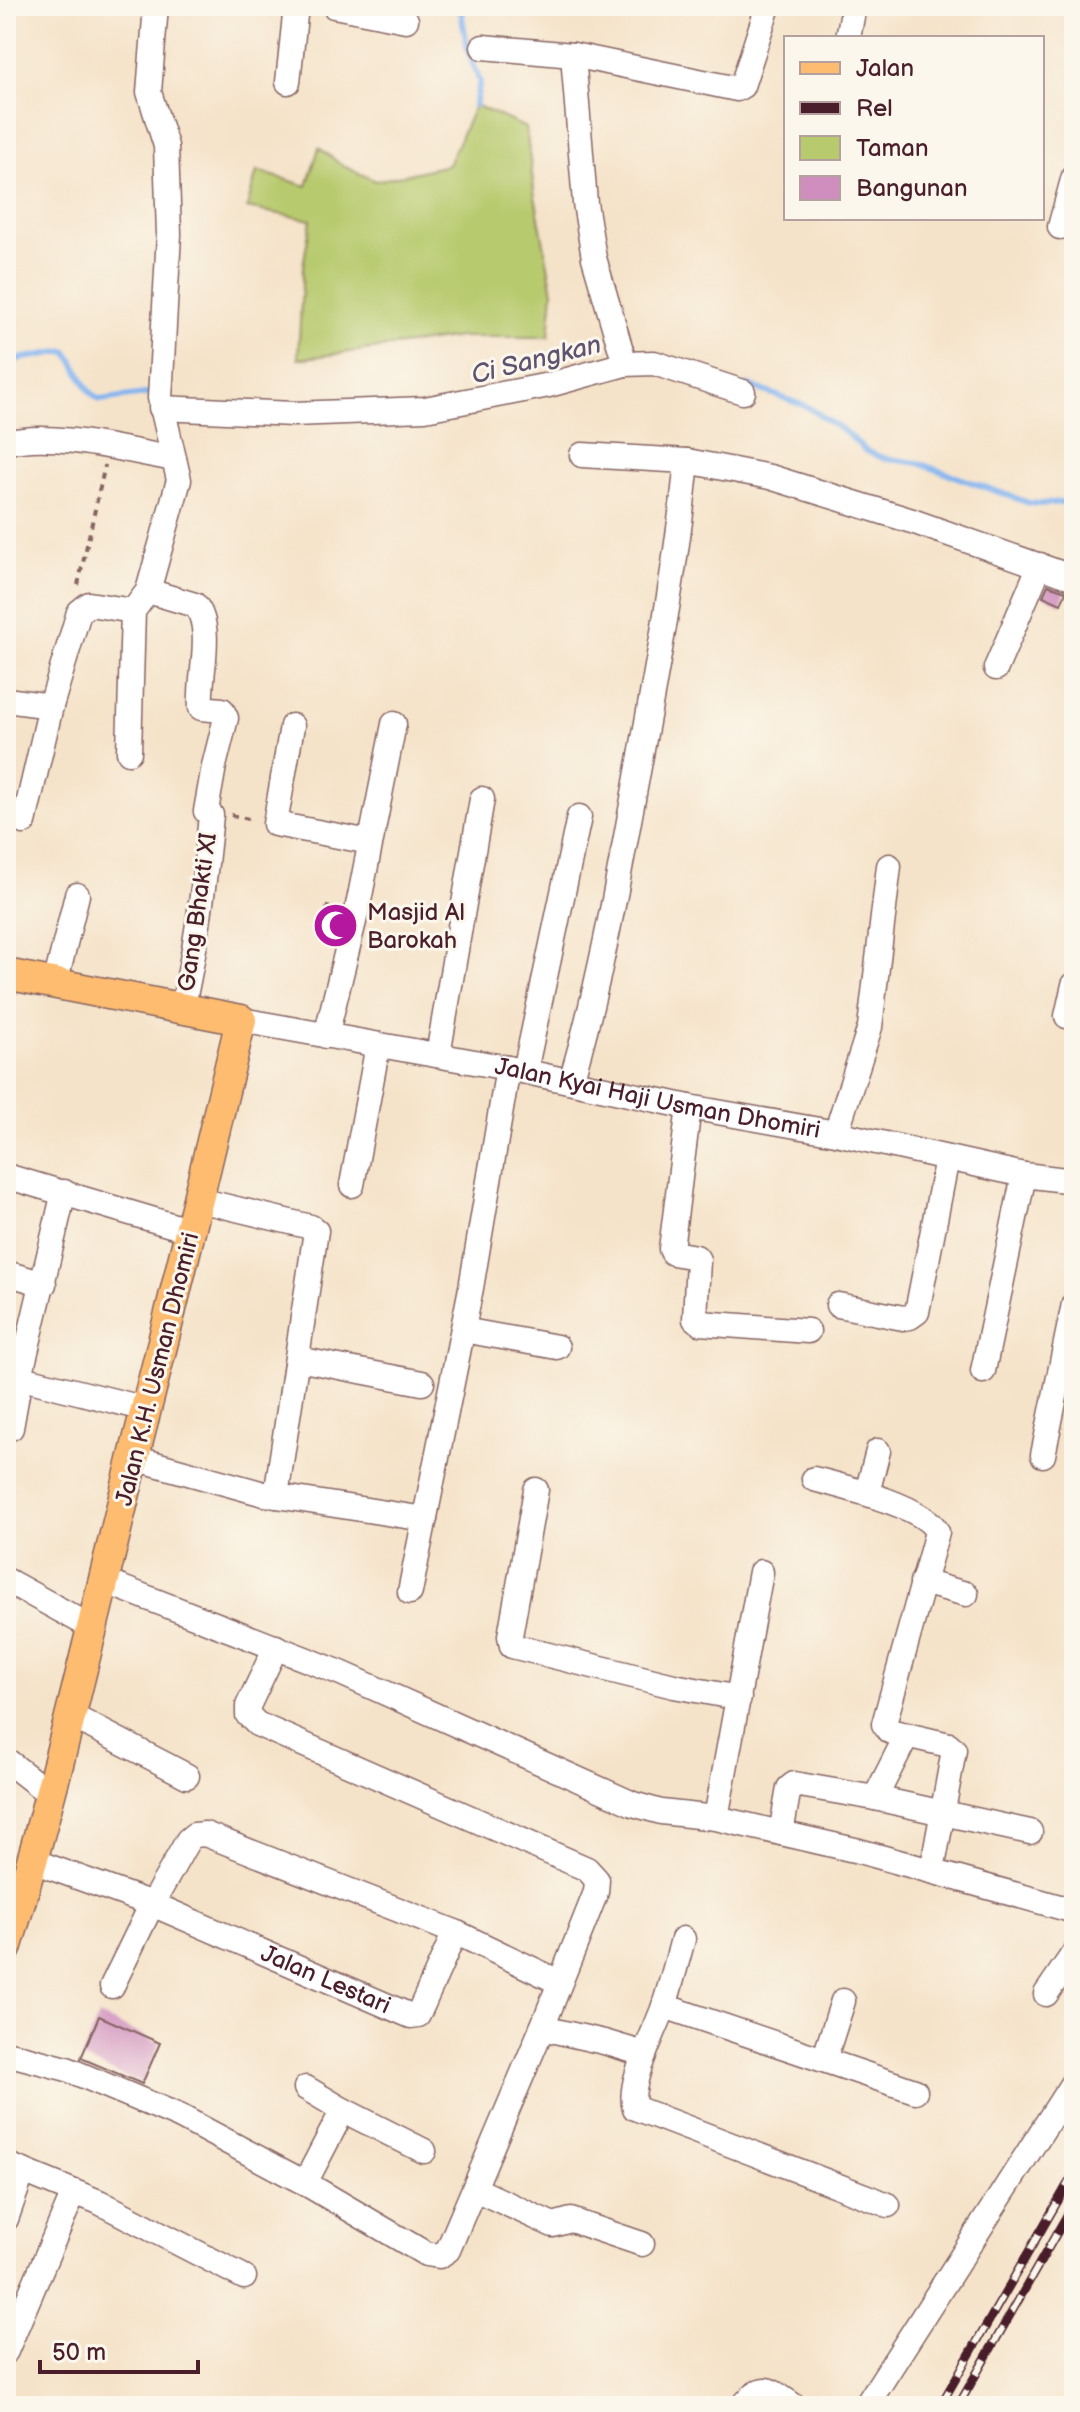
<svg xmlns="http://www.w3.org/2000/svg" width="1080" height="2412" font-family="'Balsamiq Sans',sans-serif">
	<style>
		.green { fill: #b8ca6e; stroke: #81744c; stroke-width: 2 }
		.lines { fill: none; stroke-linecap: round; stroke-linejoin: round }
		.stream { stroke: #83b4ef; stroke-width: 6 }
		.building { fill: #d08ebe }
		.minor-casing { stroke: #866462; stroke-width: 27 }
		.major-casing { stroke: #866462; stroke-width: 33 }
		.path { stroke: #866462; stroke-width: 4; stroke-dasharray: 6 6; stroke-linecap: butt }
		.minor { stroke: #fff; stroke-width: 24 }
		.major { stroke: #fdbc6f; stroke-width: 30 }
		.rail-casing { stroke: #4a1f2b; stroke-width: 9 }
		.rail { stroke: #fbf7ec; stroke-width: 6; stroke-dasharray: 18; stroke-linecap: butt }
		.labels { text-anchor: middle; stroke-width: 6; stroke-linejoin: round; paint-order: stroke }
		.street-label { font-size: 24px; fill: #4a1f2b; stroke: #fbf7ec }
		.poi-label { font-size: 24px; fill: #4a1f2b; stroke: #fbf7ec; text-anchor: start }
		.water-label { font-size: 26px; font-style: italic; fill: #5e5370; stroke: #fbf7ec }
	</style>
	<rect width="100%" height="100%" fill="#fbf7ec"/>
	<filter id="ink" filterUnits="userSpaceOnUse"><feTurbulence type="fractalNoise" baseFrequency=".0125" numOctaves="2"/><feDisplacementMap in="SourceGraphic" scale="16" xChannelSelector="R" yChannelSelector="G"/><feConvolveMatrix kernelMatrix="1 2 1 2 8 2 1 2 1" color-interpolation-filters="sRGB"/></filter>
	<filter id="wash" filterUnits="userSpaceOnUse"><feTurbulence type="fractalNoise" baseFrequency=".006" numOctaves="4" result="noise"/><feDisplacementMap in="SourceGraphic" scale="32" xChannelSelector="R" yChannelSelector="G"/><feGaussianBlur stdDeviation="1.8" result="paint"/><feColorMatrix in="noise" values="0 0 0 0 0 0 0 0 0 0 0 0 0 0 0 0 0 1.4 0 .05"/><feComposite in="paint" operator="in"/></filter>
	<g filter="url(#wash)">
		<rect width="100%" height="100%" fill="#f5e3c9"/>
		<path class="green" d="M475,105l51,23 8,63 19,101 -4,45h-89l-162,22 5,-93 8,-46 -64,-12 10,-37 50,15 12,-38 24,18 33,15 72,-16z"/>
		<g class="lines">
			<path class="stream" d="M460,6l8,45 12,31 -5,23
				M6,361l60,-10c14,16 16,38 34,49l53,-7
				M748,385l60,22 41,28 17,16 17,7 35,5 111,40 12,1 33,-3"/>
		</g>
		<g id="blocks">
			<path class="building" d="M1048,585l18,6 -5,13 -18,-8z
				M327,906l14,4 -8,33 -14,-4z
				M99,2016l61,27 -18,41 -61,-26z"/>
		</g>
	</g>
	<g filter="url(#ink)">
		<use href="#blocks" fill-opacity="0" stroke="#866462" stroke-width="2"/>
		<g class="lines">
			<defs>
				<g id="minor">
					<path d="M334,6l72,14"/>
					<path d="M848,38l6,-32"/>
					<path d="M483,47l90,8 164,34 5,-3 26,-80"/>
					<path d="M573,55l12,148 9,55 31,106"/>
					<path d="M288,82l8,-76"/>
					<path d="M1060,227l14,-51"/>
					<path d="M161,408l132,6 132,-5 124,-24 76,-21 29,-1 89,29"/>
					<path d="M6,443c46,-13 121,8 168,16"/>
					<path d="M582,455l105,6 83,16 142,44 162,57"/>
					<path d="M148,591l47,14c20,23 3,74 6,103l21,2 4,8 -12,48 -8,45 5,4c-6,65 -14,130 -29,194"/>
					<path d="M996,668l44,-103"/>
					<path d="M6,700l45,6"/>
					<path d="M292,726l-17,98 95,18"/>
					<path d="M129,752l4,-141 15,-20 31,-111 -19,-82 9,-164 -3,-88 -17,-54 7,-86"/>
					<path d="M24,822l27,-116 28,-94 10,-8 44,7"/>
					<path d="M55,984l22,-89"/>
					<path d="M1067,1016l7,-31"/>
					<path id="s1" d="M241,1020l267,48 181,39 147,26 188,42 50,6"/>
					<path d="M326,1036l33,-135 35,-177"/>
					<path d="M438,1055l44,-256"/>
					<path d="M525,1071l54,-254"/>
					<path d="M571,1081c31,-105 49,-212 69,-320 18,-100 37,-199 47,-300"/>
					<path d="M689,1107l-18,142 2,4 23,4 2,3 -3,59 5,4 108,8"/>
					<path d="M836,1133l34,-106 19,-161"/>
					<path d="M6,1176l185,55"/>
					<path d="M352,1185l26,-140"/>
					<path d="M199,1200l112,27 5,4 -40,265"/>
					<path d="M6,1273l38,11"/>
					<path d="M838,1305l65,13 7,-1 7,-5 30,-154"/>
					<path d="M463,1330l94,17"/>
					<path d="M298,1359l124,24"/>
					<path d="M983,1371l41,-196"/>
					<path d="M6,1374l140,35"/>
					<path d="M11,1428l9,-51 44,-185"/>
					<path d="M1043,1455l31,-151"/>
					<path d="M134,1458l130,36 161,25"/>
					<path d="M814,1479c27,7 113,28 123,53l-53,192 5,7 60,14 5,5 -22,121"/>
					<path d="M536,1490l-26,146 2,10 162,40 65,12"/>
					<path d="M867,1493l11,-42"/>
					<path d="M6,1580l87,48"/>
					<path d="M104,1581l237,92 292,131 28,8 55,6 143,33 215,60"/>
					<path d="M922,1582l44,12"/>
					<path d="M410,1592l61,-304 37,-220"/>
					<path d="M70,1715l117,61"/>
					<path d="M6,1760l45,35"/>
					<path d="M875,1798l32,-63"/>
					<path d="M716,1818l45,-246"/>
					<path d="M781,1833l8,-45 5,-4 81,14 155,34"/>
					<path id="s2" d="M33,1861l119,43 259,112 7,-1 37,-83"/>
					<path d="M683,1939c-6,22 -12,45 -19,67 -8,24 -38,79 -29,102l253,97"/>
					<path d="M112,1986l40,-82 36,-64 6,-5 11,-1 250,98 104,50"/>
					<path d="M1046,1994l28,-41"/>
					<path d="M664,2006l251,85"/>
					<path d="M542,2028l62,14 40,12"/>
					<path d="M6,2053l61,16 112,47 126,67 121,71 13,2 9,-6 94,-222 54,-136 1,-12 -10,-11 -330,-145 -9,-9v-9l28,-59"/>
					<path d="M824,2060l19,-59"/>
					<path d="M306,2088l37,22 81,41"/>
					<path d="M6,2164l93,38 145,75"/>
					<path d="M305,2183l38,-73"/>
					<path d="M475,2189l78,36 18,-5 71,24"/>
					<path d="M6,2219l17,-48"/>
					<path d="M6,2351l68,-159"/>
					<path d="M743,2406c21,-26 27,-16 51,0"/>
					<path d="M866,2406l208,-325"/>
				</g>
				<path id="major" d="M6,974l235,46c-31,130 -62,260 -95,389 -46,180 -85,362 -140,540"/>
			</defs>
			<use href="#minor" class="minor-casing"/>
			<use href="#major" class="major-casing"/>
			<path class="path" d="M78,585l27,-120
				M231,815l22,5"/>
			<use href="#minor" class="minor"/>
			<use href="#major" class="major"/>
			<defs>
				<path id="rail" d="M940,2406l134,-233
					M958,2406l116,-203"/>
			</defs>
			<use href="#rail" class="rail-casing"/>
			<use href="#rail" class="rail"/>
		</g>
	</g>
	<defs>
		<symbol id="mosque-disc" viewBox="-11 -11 22 22"><circle r="9.5" fill="#b5179e" stroke="#fbf7ec"/><path d="M3.5-4.9A6 6 0 1 0 3.5 4.9A5 5 0 1 1 3.5-4.9Z" fill="#fff"/></symbol>
	</defs>
	<g fill-rule="evenodd">
		<use href="#mosque-disc" x="310" y="900" width="51" height="51"/>
	</g>
	<g class="labels">
		<g class="street-label">
			<text transform="translate(197 912) rotate(-82)" y="8">Gang Bhakti XI</text>
			<text dy="8" stroke="none"><textPath href="#s1" startOffset="424">Jalan Kyai Haji Usman Dhomiri</textPath></text>
			<text transform="translate(157 1369) rotate(-76)" y="8">Jalan K.H. Usman Dhomiri</text>
			<text dy="8" stroke="none"><textPath href="#s2" startOffset="316">Jalan Lestari</textPath></text>
		</g>
		<g class="poi-label">
			<text x="367" y="920">Masjid Al<tspan x="367" dy="28">Barokah</tspan></text>
		</g>
		<g class="water-label">
			<text transform="translate(536 359) rotate(-14)" y="9">Ci Sangkan</text>
		</g>
	</g>
	<rect width="1080" height="2412" fill="none" stroke="#fbf7ec" stroke-width="32"/>
	<rect x="784" y="36" width="260" height="184" fill="#fbf7ec" stroke="#b4a19f" stroke-width="2"/>
	<rect x="800" y="62" width="40" height="12" fill="#fdbc6f" stroke="#b4a19f" stroke-width="2"/>
	<text x="856" y="76" font-size="24" fill="#4a1f2b">Jalan</text>
	<rect x="800" y="102" width="40" height="12" fill="#4a1f2b" stroke="#b4a19f" stroke-width="2"/>
	<text x="856" y="116" font-size="24" fill="#4a1f2b">Rel</text>
	<rect x="800" y="136" width="40" height="24" fill="#b8ca6e" stroke="#b4a19f" stroke-width="2"/>
	<text x="856" y="156" font-size="24" fill="#4a1f2b">Taman</text>
	<rect x="800" y="176" width="40" height="24" fill="#d08ebe" stroke="#b4a19f" stroke-width="2"/>
	<text x="856" y="196" font-size="24" fill="#4a1f2b">Bangunan</text>
	<path d="M40 2360v12h158v-12" fill="none" stroke="#4a1f2b" stroke-width="4"/>
	<text x="52" y="2360" font-size="24" fill="#4a1f2b" stroke="#fbf7ec" stroke-width="6" paint-order="stroke">50 m</text>
</svg>
